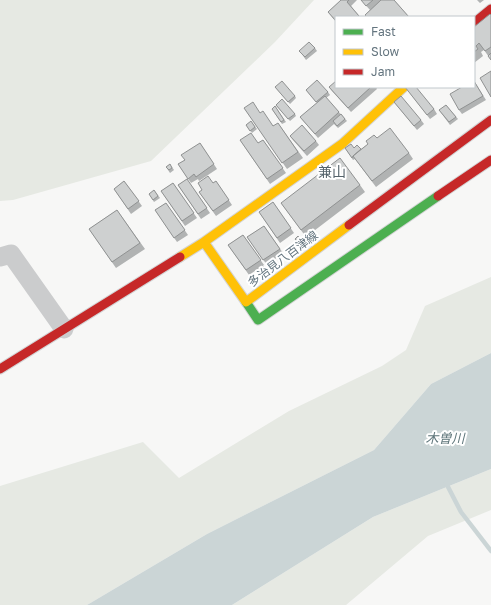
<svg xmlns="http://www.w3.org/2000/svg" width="491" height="605" font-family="'Golos Text','Noto Sans JP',sans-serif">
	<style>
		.green { fill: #e6e9e3 }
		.water { fill: #cbd5d6 }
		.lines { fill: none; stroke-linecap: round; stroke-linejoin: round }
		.stream { stroke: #cbd5d6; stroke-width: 4.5 }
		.fast-casing { stroke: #d3d4d5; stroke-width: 11 }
		.slow-casing { stroke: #d3d4d5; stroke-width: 11 }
		.jam-casing { stroke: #d3d4d5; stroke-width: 11 }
		.street { stroke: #cbcccd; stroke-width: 19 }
		.fast { stroke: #4caf50; stroke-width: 9 }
		.slow { stroke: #ffc107; stroke-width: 9 }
		.jam { stroke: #c62828; stroke-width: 9 }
		.wall { fill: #b1b3b3 }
		.building { fill: #ced0d0; stroke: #909292 }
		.labels { text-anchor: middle; stroke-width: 4; stroke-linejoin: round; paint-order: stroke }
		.street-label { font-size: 12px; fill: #64757f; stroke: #fff }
		.water-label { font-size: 13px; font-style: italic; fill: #5e757a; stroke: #fff }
		.quarter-label { font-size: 14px; fill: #55636b; stroke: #fff }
	</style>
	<rect width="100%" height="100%" fill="#f7f7f6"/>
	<path class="green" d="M0,0h314l-39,42 -124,119 -138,39 -13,1z
		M491,277v76l-60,31 -57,66 -167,84 -120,71h-87v-119l143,-44 36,36 110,-67 93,-45 24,-16 19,-44z
		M491,469v41l-63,26 -82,69h-114l141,-88z"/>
	<path class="water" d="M491,353v116l-118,48 -141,88h-145l120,-71 167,-84 57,-66z"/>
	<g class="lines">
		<path class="stream" d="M446,483l15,29 30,39"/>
		<defs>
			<path id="fast" d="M246,302l12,18 180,-124"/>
			<path id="slow" d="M204,242l138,-98 62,-57
				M180,257l24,-15 42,60 103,-77"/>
			<path id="jam" d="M474,23l17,-14
				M438,196l53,-36
				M349,225l142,-105
				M0,369l180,-112"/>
		</defs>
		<use href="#fast" class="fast-casing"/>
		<use href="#slow" class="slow-casing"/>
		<use href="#jam" class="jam-casing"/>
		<path class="street" d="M0,257l11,-3 53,75"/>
		<use href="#fast" class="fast"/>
		<use href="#slow" class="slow"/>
		<use href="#jam" class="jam"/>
	</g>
	<path class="wall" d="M341,0h16l-6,6 9,11h-24v5l-8,-10z
		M361,0h33l15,17h-43l-1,-2 5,-5z
		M477,0h7l-4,3z
		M491,15v45l-7,-10 -3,2 2,4 -9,7v-36z
		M315,48l2,3 -11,9 -5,-7z
		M474,81l12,19 -24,14 -3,-4z
		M275,87l20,9 1,2 -6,6z
		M329,87h47l1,2 -26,23 -19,-21z
		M405,87l29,22 3,5 -7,5z
		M306,90l22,2 2,3 -4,3 21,23 -9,7 -4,-4 -16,14 -18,-21 17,-14z
		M394,102l27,18 3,4 -7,6z
		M276,105l19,9 1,2 -6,5z
		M446,105l12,14 -8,6 -11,-15z
		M275,106l11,16 -4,2 -10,-15z
		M244,108l30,18 4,-3 25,35 -16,11z
		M251,121l6,8 -5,4 -6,-8z
		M290,136l26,5 3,4 -12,11 -14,-16z
		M377,138l32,15 4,6 -37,28 -21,-28 -2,1 -8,-12h9l7,1z
		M240,140l18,3 5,-3 23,33 -16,11z
		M200,143l17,26 -18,12 -1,-2 -7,4 -13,-19 7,-4z
		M170,164l4,6 -4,3 -4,-6z
		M187,179l23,34 -9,6 -23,-34z
		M124,181l18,25 -11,8 -17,-25z
		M216,181l16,24 -16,11 -17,-24z
		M173,183l24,35 -12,8 -24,-35z
		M360,185l5,7 -59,45 -25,-34z
		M154,190l6,8 -6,4 -5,-8z
		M273,202l21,31 -14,10 -21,-31z
		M166,203l22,32 -11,7 -22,-32z
		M117,210l28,39 -29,19 -27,-39z
		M264,226l19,27 -16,12 -20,-28z
		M243,235l21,30 -15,10 -21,-30z
		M298,236l6,8 -4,2 -5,-7z
		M263,266l4,6 -4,3 -4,-6z"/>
	<path class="building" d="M341,0h8l-2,2 12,14 -2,1h-21v4l-8,-9z
		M361,0h12l-7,6z
		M381,0h13l15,17h-42l-2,-2z
		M490,14l1,1v32l-6,4 -6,-8 -3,3 2,3 -4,3v-25z
		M309,42l6,6 -10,9 -6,-6z
		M491,53v7l-3,-4z
		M491,71v26l-11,-19z
		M317,80l11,12 -12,10 -10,-12z
		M282,81l13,15 -7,6 -13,-15z
		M336,81v6h35l-23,21 -19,-21z
		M474,81l9,15 -24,14 -9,-16 12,-7h12z
		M405,87h11l18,22 -7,6z
		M325,96l14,16 -24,22 -15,-17z
		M401,96l20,24 -7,6 -20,-24z
		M282,99l13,15 -7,5 -12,-14z
		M253,102l7,11 3,-2 10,15 5,-3 20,29 -16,11 -38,-55z
		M446,105l10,12 -7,5 -10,-12z
		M275,106l9,14 -3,2 -9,-13z
		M341,114l4,5 -8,7 -4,-5z
		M251,121l4,6 -5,4 -4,-6z
		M302,125l14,16 -12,10 -14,-15z
		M390,128l19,25 -37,28 -19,-25 15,-12 -2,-3 8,-6 3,3z
		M251,133l7,10 5,-3 20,28 -16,11 -27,-39z
		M200,143l14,21 -18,13 -2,-3 -6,5 -10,-15 7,-4 -4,-5z
		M351,144l3,4 3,-3 4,4 -8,7 -1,2 -7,-10z
		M340,158l20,27 -59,45 -20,-27z
		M170,164l2,4 -3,2 -3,-3z
		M208,176l5,7 3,-2 13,19 -16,11 -14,-19 3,-2 -4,-7z
		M187,179l20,29 -9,6 -20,-29z
		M124,181l15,20 -11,8 -14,-20z
		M173,183l21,30 -12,8 -21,-30z
		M154,190l4,6 -5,4 -4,-6z
		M273,202l18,26 -14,10 -18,-26z
		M166,203l19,27 -11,8 -19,-28z
		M117,210l23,33 -28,19 -23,-33z
		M264,226l16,23 -17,11 -16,-23z
		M243,235l18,25 -15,10 -18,-25z
		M298,236l4,6 -3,2 -4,-5z
		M263,266l2,4 -4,3 -2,-4z"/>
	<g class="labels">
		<g class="street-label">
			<text transform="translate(283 259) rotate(-37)" y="4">多治見八百津線</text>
		</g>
		<g class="water-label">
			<text x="445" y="443">木曽川</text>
		</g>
		<g class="quarter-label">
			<text x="332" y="177">兼山</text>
		</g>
	</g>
	<rect x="335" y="16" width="140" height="72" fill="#ffffff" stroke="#c1c8cc"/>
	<rect x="343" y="29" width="20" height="6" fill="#4caf50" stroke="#c1c8cc"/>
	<text x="371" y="36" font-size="12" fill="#64757f">Fast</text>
	<rect x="343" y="49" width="20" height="6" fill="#ffc107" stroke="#c1c8cc"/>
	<text x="371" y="56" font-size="12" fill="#64757f">Slow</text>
	<rect x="343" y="69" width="20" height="6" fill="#c62828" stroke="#c1c8cc"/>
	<text x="371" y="76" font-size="12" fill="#64757f">Jam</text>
</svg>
